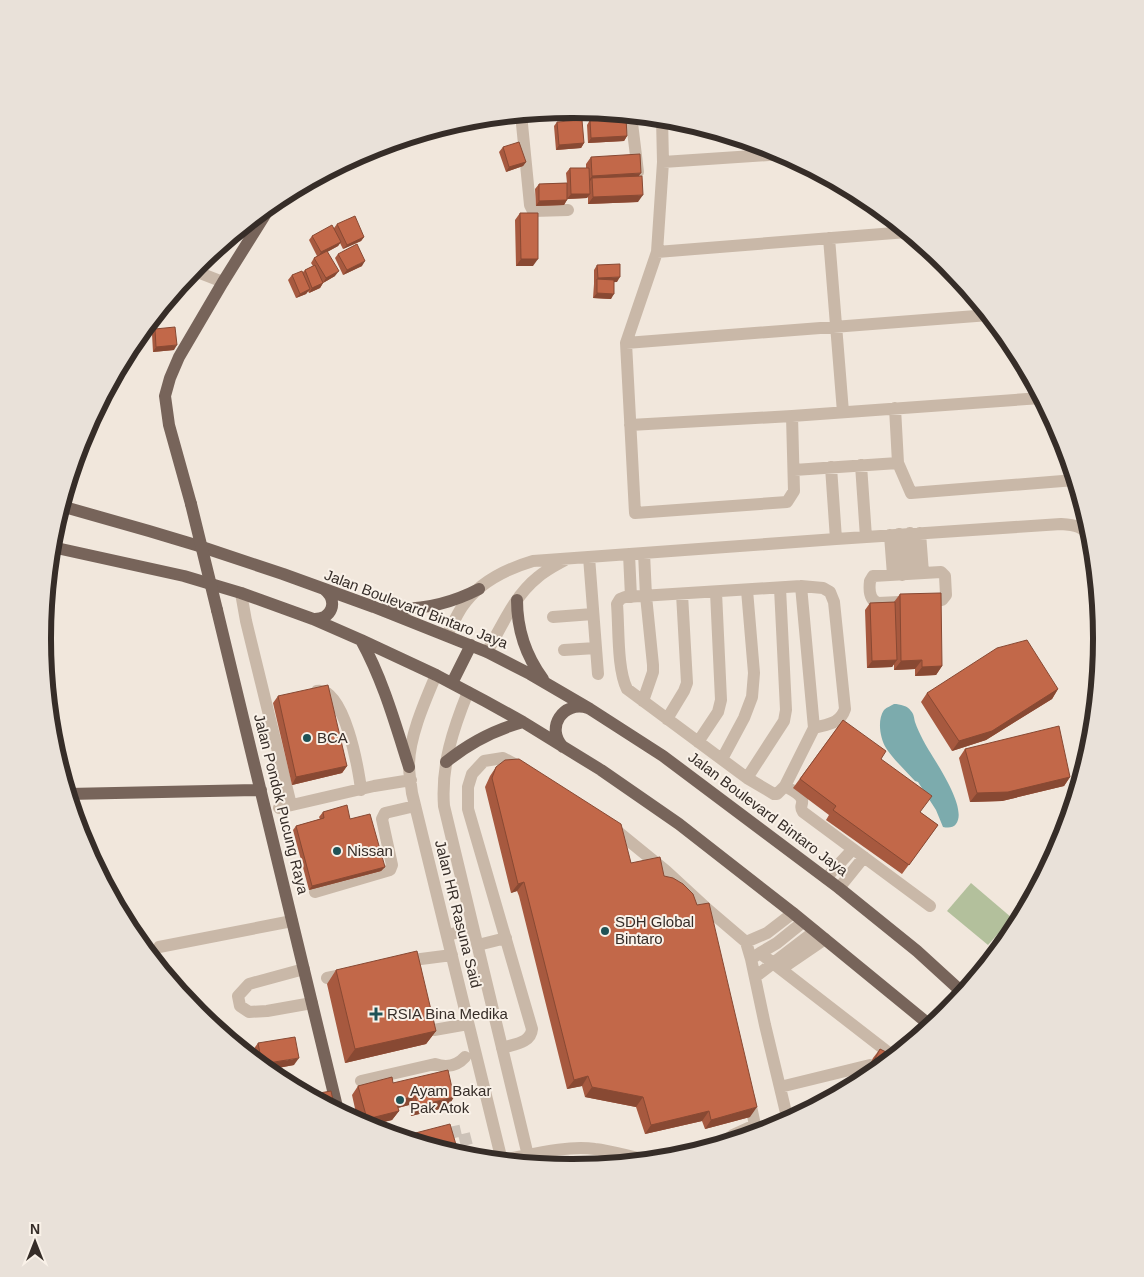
<svg xmlns="http://www.w3.org/2000/svg" width="1144" height="1277" font-family="Arial,sans-serif">
	<style>
		.green { fill: #b3c09c }
		.water { fill: #7cabad }
		.lines { fill: none; stroke-linecap: round; stroke-linejoin: round }
		.minor-tunnel { stroke: #ccc2b8; stroke-width: 12; stroke-dasharray: 12 6; stroke-linecap: butt }
		.minor { stroke: #c9b8a8; stroke-width: 12 }
		.major { stroke: #77645a; stroke-width: 12 }
		.major-bridge { stroke: #77645a; stroke-width: 12 }
		.wall { fill: #a7593f }
		.shaded-wall { fill: #884933 }
		.building { fill: #c26849; stroke: #884933 }
		.poi-dot { fill: #1f5256; stroke: #f9f1e8; stroke-width: 2 }
		.labels { text-anchor: middle; stroke-width: 4; stroke-linejoin: round; paint-order: stroke }
		.street-label { font-size: 15px; fill: #362d28; stroke: #f9f1e8 }
		.poi-label { font-size: 15px; fill: #362d28; stroke: #f9f1e8; text-anchor: start }
		.rim { fill: none; stroke: #362d28; stroke-width: 6 }
	</style>
	<rect width="100%" height="100%" fill="#f1e7dc"/>
	<path class="green" d="M971,883l41,35 -24,27 -41,-34z"/>
	<path class="water" d="M894,704c6,0 14,2 17,7 3,3 3,7 4,11 2,6 5,12 8,18 8,16 46,67 33,84 -3,4 -8,4 -13,3l-7,-17 -18,-28 -3,-1c-10,-11 -21,-21 -29,-33 -6,-10 -9,-28 -2,-38 3,-3 7,-4 10,-6z"/>
	<g class="lines">
		<path class="minor-tunnel" d="M414,1141l49,-11 7,28"/>
		<path class="minor" d="M521,114l9,91 3,6 35,-1
			M631,115l7,57
			M662,118l1,44 -6,90 -31,91 9,170 152,-11 7,-11 -2,-75
			M663,162l120,-8
			M829,238l14,174
			M657,252l250,-20
			M192,270l31,12
			M626,343l363,-28
			M895,408l3,55 13,30 164,-13
			M630,425l162,-9 249,-18
			M861,465l5,72
			M831,467l5,72
			M794,470l104,-7
			M910,533l3,41
			M920,533l3,40
			M899,534l3,41
			M890,535l3,40
			M629,554l2,43
			M589,557l9,117
			M941,572l4,4 1,19 -4,5 -64,3c-9,-3 -9,-14 -8,-22l3,-5z
			M801,586l22,2 7,4 4,10 11,107c-5,15 -17,15 -31,19l-29,58 -8,8h-3l-27,-16 -120,-89c-10,-20 -8,-61 -10,-85l3,-5 5,-2z
			M801,586l13,142
			M241,593l5,28 45,184
			M553,617l40,-3
			M447,635c5,-9 9,-19 15,-28 16,-24 44,-38 71,-46l303,-22 225,-15c15,1 21,2 31,14
			M564,650l32,-2
			M487,652c15,-26 27,-56 51,-75 8,-7 18,-12 27,-17
			M436,675c-11,26 -27,62 -27,90 0,9 2,19 3,28l90,368
			M317,691c27,-5 42,79 44,99
			M468,692c-15,37 -27,73 -24,114l86,358
			M643,701l10,-29v-7l-7,-69 -2,-43
			M667,719l17,-28 3,-8 -5,-89
			M698,742l20,-30 3,-12 -5,-108
			M722,759l22,-41 8,-21 2,-24 -7,-83
			M747,778l37,-57 2,-11 -6,-122
			M785,786c5,3 16,8 17,14 1,6 -3,6 1,12l127,94
			M279,808l95,-22 37,-6
			M612,827l54,44 39,36 41,35 5,17 14,66 23,96
			M826,878l27,-29
			M839,888l25,-31
			M315,892l75,-22 2,-5 -10,-46 3,-6 30,-7
			M447,935l26,-6
			M746,942l21,-9 26,-20
			M478,945l28,-7
			M159,947l133,-26
			M760,953l17,-10 26,-21
			M751,959l9,-6 129,100 1,6
			M304,969l-55,15 -11,12 2,10 9,6 18,-1 45,-8
			M781,969l44,-30
			M416,971l-3,-11 39,-5
			M755,977l60,-46
			M327,978l20,-4
			M427,1017l3,11 4,2 34,-6
			M502,1048c12,-4 29,-5 30,-19l-64,-220v-22l4,-13 12,-13 19,-3 17,9
			M361,1081l74,-17c12,4 22,2 30,-7
			M780,1087l90,-22
			M749,1097l6,28 4,7
			M721,1144l12,-9 22,-10
			M502,1160c28,-5 64,-15 93,-11 18,2 36,8 54,11"/>
		<path class="major" d="M191,504l-22,-79 -4,-29 5,-18 9,-21 44,-75 50,-80
			M61,506l88,25 50,15 84,28 91,33 113,45 43,22 60,35 73,47 176,132 78,63 46,42
			M52,547l132,29 57,17 72,26 48,21 75,35 49,26 38,21 78,48 78,54 114,89 138,113
			M517,600c0,29 9,56 26,79
			M386,608c33,3 64,-4 93,-19
			M217,610l121,501
			M313,619c19,1 26,-18 11,-30
			M361,640c22,40 34,83 48,127
			M452,683l19,-38
			M563,747c-18,-19 0,-47 25,-39
			M446,762c23,-19 48,-32 77,-40
			M68,794l193,-4"/>
		<path class="major-bridge" d="M191,504l26,106"/>
	</g>
	<path class="wall" d="M590,120l37,16 -3,5 -36,2 -1,-18z
		M557,122l27,21 -3,5 -25,2 -2,-24z
		M503,147l23,15 -3,4 -17,6 -7,-20z
		M591,157l48,19 -1,26 -50,2v-8l-1,2 -20,1 -3,6 -28,1 -1,-17 4,-5 28,-1 -1,-10 4,-5h16v-4z
		M520,213l13,53h-17l-1,-46z
		M337,224l27,13 -3,4 -18,8 -3,-6 -2,3 -11,6 8,24 -12,7 -3,5 -11,5 -1,-2 -2,3 -10,4 -8,-18 4,-5 10,-2 3,-3 8,-4 -2,-3 3,-5 3,-2 -8,-16 3,-4 22,-8z
		M338,254l24,12 -19,9 -8,-17z
		M597,265l20,17h-3l-3,17 -18,-1 1,-14v-14z
		M155,329l19,21 -21,2 -1,-18z
		M900,594l42,72 -6,9 -21,1v-7l-21,1v-6l-2,3 -25,1 -2,-58 5,-7 24,-1z
		M1058,689l-6,10 -66,41 -34,11 -31,-49 6,-9z
		M278,696l69,70 -5,7 -50,12 -19,-82z
		M843,720l38,39 39,53 18,13 -36,49 -76,-54 3,-5 -36,-27z
		M965,749l105,28 -6,9 -62,15 -32,1 -11,-44z
		M496,767l135,96 33,13 86,241 -45,12 -3,-8 -57,13 -9,-27 -51,-10 -3,-11 -15,3 -48,-193 -2,-5 -6,2 -26,-106 5,-11z
		M323,812l27,7 35,48 -4,4 -72,19 -16,-60 3,-4 24,-7 -1,-2z
		M336,970l100,61 -10,13 -81,19 -18,-79z
		M258,1043l36,22 -27,5 -13,-10 -1,-10z
		M880,1049l-14,30 -4,2 11,-23z
		M393,1083l55,24 -37,9 -2,-11 -11,3 1,3 -7,9 -25,6 -9,-4 -6,-27 6,-9z"/>
	<path class="shaded-wall" d="M627,136l-3,5 -36,2 3,-5z
		M584,143l-3,5 -25,2 3,-5z
		M526,162l-3,4 -17,6 3,-5z
		M641,173l-5,7 -44,-2 -3,5h-2l5,-7z
		M571,194h19l-3,4 -20,1z
		M643,195l-5,7 -50,2 5,-7z
		M567,200l-3,5 -28,1 3,-5z
		M364,237l-3,4 -18,8 4,-4z
		M341,242l-3,4 -20,11 3,-5z
		M521,259h17l-5,7h-17z
		M365,261l-3,5 -19,9 4,-5z
		M339,271l-4,5 -12,7 3,-5z
		M620,277l-3,5 -20,1v-4l-3,4 4,-5z
		M323,283l-3,5 -11,5 3,-5z
		M310,289l-4,5 -10,4 4,-4z
		M597,293l17,1 -3,5 -18,-1z
		M177,345l-3,5 -21,2 3,-5z
		M897,660l-5,7 -25,1 5,-7z
		M922,660l-7,9 -21,1 7,-9z
		M942,666l-6,9 -21,1 7,-9z
		M1058,689l-6,10 -66,41 -34,11 7,-10z
		M347,766l-5,7 -50,12 4,-8z
		M1070,777l-6,9 -62,15 -32,1 7,-9z
		M385,867l-4,4 -72,19 3,-4z
		M524,882l-7,9 -6,2 7,-9z
		M436,1031l-10,13 -81,19 10,-14z
		M299,1058l-5,7 -27,5 -6,-5z
		M588,1076l-6,10 -15,3 7,-9z
		M592,1087l51,10 -7,10 -51,-10z
		M415,1096l-6,9 -19,5 6,-9z
		M454,1097l-6,10 -37,9 7,-10z
		M757,1107l-7,10 -45,12 6,-9z
		M399,1111l-7,9 -25,6 -4,-2 4,-5z
		M709,1111l-7,10 -57,13 6,-9z"/>
	<path class="building" d="M626,118l1,18 -36,2 -1,-18z
		M582,120l2,23 -25,2 -2,-23z
		M519,142l7,20 -17,5 -6,-20z
		M640,154l1,19 -49,3 -1,-19z
		M570,168h19l1,26h-19z
		M642,176l1,19 -50,2 -1,-19z
		M567,183v17l-28,1v-17z
		M520,213h18v46h-17z
		M355,216l9,21 -17,8 -10,-21z
		M332,225l9,17 -20,10 -9,-16z
		M357,244l8,17 -18,9 -9,-16z
		M327,251l12,20 -13,7 -12,-20z
		M620,264v13l-22,1 -1,-13z
		M315,265l8,18 -11,5 -7,-18z
		M302,271l8,18 -10,5 -8,-19z
		M597,279l17,1v14l-17,-1z
		M175,327l2,18 -21,2 -1,-18z
		M941,593l1,73 -20,1v-7l-21,1 -1,-67z
		M895,602l2,58 -25,1 -2,-58z
		M1027,640l31,49 -66,42 -33,10 -32,-48 70,-45z
		M328,685l19,81 -51,11 -18,-81z
		M843,720l43,31 -5,8 51,37 -12,16 18,13 -29,40 -76,-55 3,-4 -36,-27z
		M1059,726l11,51 -62,15 -31,1 -12,-44z
		M519,759l102,65 10,39 29,-6 4,19 9,2 10,6 10,10 4,11 12,-2 48,204 -46,13 -2,-9 -58,14 -8,-28 -51,-10 -4,-11 -14,4 -49,-194 -1,-4 -6,2 -26,-106 4,-11 9,-7z
		M347,805l3,14 20,-5 15,53 -73,19 -16,-60 28,-8 -1,-6z
		M417,951l19,80 -81,18 -19,-79z
		M295,1037l4,21 -37,6 -4,-21z
		M880,1049l14,7 -30,24z
		M448,1070l6,27 -36,9 -3,-10 -19,5 3,10 -32,8 -9,-33 34,-9 1,6z
		M331,1091l4,18 -27,-14z
		M450,1124l9,31 -59,-18z"/>
	<g class="poi-dot">
		<circle cx="307" cy="738" r="5"/>
		<circle cx="337" cy="851" r="5"/>
		<circle cx="605" cy="931" r="5"/>
		<path d="M373.5 1006.5h5v5h5v5h-5v5h-5v-5h-5v-5h5z"/>
		<circle cx="400" cy="1100" r="5"/>
	</g>
	<g class="labels">
		<g class="street-label">
			<text transform="translate(416 609) rotate(21)" y="5">Jalan Boulevard Bintaro Jaya</text>
			<text transform="translate(281 804) rotate(76)" y="5">Jalan Pondok Pucung Raya</text>
			<text transform="translate(768 814) rotate(37)" y="5">Jalan Boulevard Bintaro Jaya</text>
			<text transform="translate(458 914) rotate(76)" y="5">Jalan HR Rasuna Said</text>
		</g>
		<g class="poi-label">
			<text x="317" y="743">BCA</text>
			<text x="347" y="856">Nissan</text>
			<text x="615" y="927">SDH Global<tspan x="615" dy="17">Bintaro</tspan></text>
			<text x="387" y="1019">RSIA Bina Medika</text>
			<text x="410" y="1096">Ayam Bakar<tspan x="410" dy="17">Pak Atok</tspan></text>
		</g>
	</g>
	<path d="M0 0H1144V1277H0ZM571 118H573A520 520 0 0 1 1093 638V639A520 520 0 0 1 573 1159H571A520 520 0 0 1 51 639V638A520 520 0 0 1 571 118Z" fill="#e9e1d9" fill-rule="evenodd"/>
	<path class="rim" d="M571 118H573A520 520 0 0 1 1093 638V639A520 520 0 0 1 573 1159H571A520 520 0 0 1 51 639V638A520 520 0 0 1 571 118Z"/>
	<g transform="translate(35 1242)" stroke="#f9f1e8" stroke-width="4" paint-order="stroke">
	<path d="M0-4L9 19L0 12L-9 19Z" fill="#362d28"/>
	<text y="-8" font-size="14" font-weight="bold" text-anchor="middle" fill="#362d28">N</text>
	</g>
</svg>
